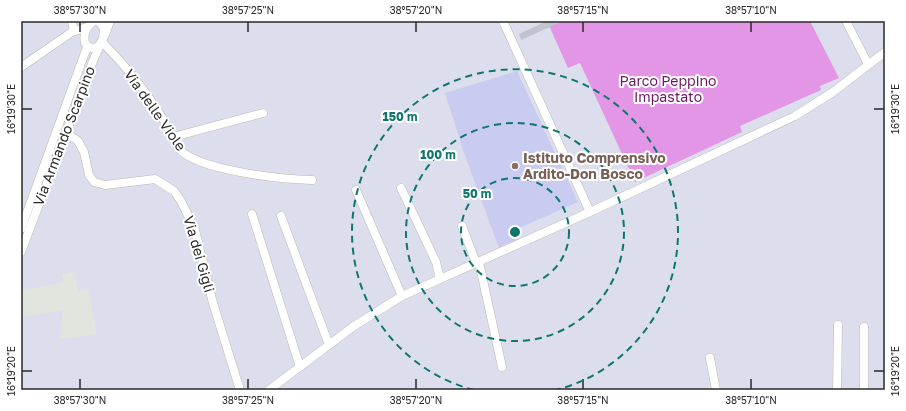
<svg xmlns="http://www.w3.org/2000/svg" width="906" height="411" font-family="'Golos Text',sans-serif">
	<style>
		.industrial { fill: #e0e5dd }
		.education { fill: #cacbf0 }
		.green { fill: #e396e6 }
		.building { fill: #c0c2cf }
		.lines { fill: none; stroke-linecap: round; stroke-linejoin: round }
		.minor-casing { stroke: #babbac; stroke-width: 9 }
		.minor { stroke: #fff; stroke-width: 8 }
		.ticks { fill: none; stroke: #2a2a2a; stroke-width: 1.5 }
		.ring { fill: none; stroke: #0f766e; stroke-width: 2; stroke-dasharray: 7 5 }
		.education-dot { fill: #8d6e63; stroke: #fff; stroke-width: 1.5 }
		.labels { text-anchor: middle; stroke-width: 4; stroke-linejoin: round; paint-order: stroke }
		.park-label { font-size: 14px; fill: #6b1763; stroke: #fff }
		.street-label { font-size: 14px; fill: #2a2a2a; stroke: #fff }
		.education-label { font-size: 14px; font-weight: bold; fill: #785e54; stroke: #fff; text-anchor: start }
		.centre { fill: #0f766e; stroke: #fff; stroke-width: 2 }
		.ring-label { font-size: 12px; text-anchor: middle; font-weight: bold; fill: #0f766e; stroke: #fff; stroke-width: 4; stroke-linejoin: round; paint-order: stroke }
		.neatline { fill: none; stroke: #2a2a2a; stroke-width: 1.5 }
		.ticks-label { font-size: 10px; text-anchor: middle; fill: #2a2a2a }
	</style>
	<rect width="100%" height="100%" fill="#dcdeed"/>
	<path class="industrial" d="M74,271l4,20 10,-2 9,45 -37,5 3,-29 -42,7v-26l43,-9 -2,-8z"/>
	<path class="education" d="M517,71l61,131 -63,28 3,10 -19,8 -35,-95 -19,-60z"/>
	<path class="green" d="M547,21h263l29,57 -19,8 1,4 -81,36 2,6 -107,50 -55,-119 -12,5z"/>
	<path class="building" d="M547,21l14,1 -40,18 -2,-6z"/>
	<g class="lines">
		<defs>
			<path id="minor" d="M72,21l2,10
				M94,21c-8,5 -11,12 -9,22l5,5 8,-1 5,-8 1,-11 -6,-7
				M503,21l87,191
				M846,21l22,43
				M105,35l5,-14
				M102,42c31,31 58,67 77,107 21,22 102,30 133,31
				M21,67l51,-35 15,-5
				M66,133l12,8 6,11 5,23 5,7 11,3 50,-6 19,12 7,10 14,29 18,73 27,87
				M173,137l90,-24
				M401,188l35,74 4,17
				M356,190l46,106
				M252,214l48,153
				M281,216l48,129
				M462,226l14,37
				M21,229l66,-182
				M21,252l72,-191 8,-18
				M479,262l23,105
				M710,358l6,32
				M269,390l85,-64 48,-30 188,-84 205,-96 38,-24 52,-40
				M837,390l1,-65
				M864,390v-63"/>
		</defs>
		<use href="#minor" class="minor-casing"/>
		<use href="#minor" class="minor"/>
	</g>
	<path class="ticks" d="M80,22v10M248,22v10M416,22v10M583,22v10M751,22v10M22,109h10M874,109h10M22,371h10M874,371h10M80,379v10M248,379v10M416,379v10M583,379v10M751,379v10"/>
	<g class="ring">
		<circle cx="515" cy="232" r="54"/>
		<circle cx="515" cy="232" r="109"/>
		<path d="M474 390A163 163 0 1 1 556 390"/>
	</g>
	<circle class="education-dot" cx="515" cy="166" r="4"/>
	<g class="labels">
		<g class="park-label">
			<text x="668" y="86">Parco Peppino<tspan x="668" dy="16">Impastato</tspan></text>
		</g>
		<g class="street-label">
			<text transform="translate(155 110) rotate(55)" y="5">Via delle Viole</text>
			<text transform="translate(64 136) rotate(-69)" y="5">Via Armando Scarpino</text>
			<text transform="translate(199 254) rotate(74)" y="5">Via dei Gigli</text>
		</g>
		<g class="education-label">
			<text x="523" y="163">Istituto Comprensivo<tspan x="523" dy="16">Ardito-Don Bosco</tspan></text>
		</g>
	</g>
	<circle cx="515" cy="232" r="6" class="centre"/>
	<g class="ring-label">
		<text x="400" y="121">150 m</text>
		<text x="438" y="159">100 m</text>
		<text x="477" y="198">50 m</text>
	</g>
	<rect width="906" height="411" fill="none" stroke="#ffffff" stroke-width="44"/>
	<rect x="22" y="22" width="862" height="367" class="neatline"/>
	<g class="ticks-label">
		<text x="80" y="14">38°57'30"N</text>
		<text x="248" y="14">38°57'25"N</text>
		<text x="416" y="14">38°57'20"N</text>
		<text x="583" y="14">38°57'15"N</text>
		<text x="751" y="14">38°57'10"N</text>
		<text transform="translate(895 109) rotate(-90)" y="4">16°19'30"E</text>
		<text transform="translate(11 109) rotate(-90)" y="4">16°19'30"E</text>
		<text transform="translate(895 371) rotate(-90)" y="4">16°19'20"E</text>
		<text transform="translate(11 371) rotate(-90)" y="4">16°19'20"E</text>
		<text x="80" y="404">38°57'30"N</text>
		<text x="248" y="404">38°57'25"N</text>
		<text x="416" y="404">38°57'20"N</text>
		<text x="583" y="404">38°57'15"N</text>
		<text x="751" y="404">38°57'10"N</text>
	</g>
</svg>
